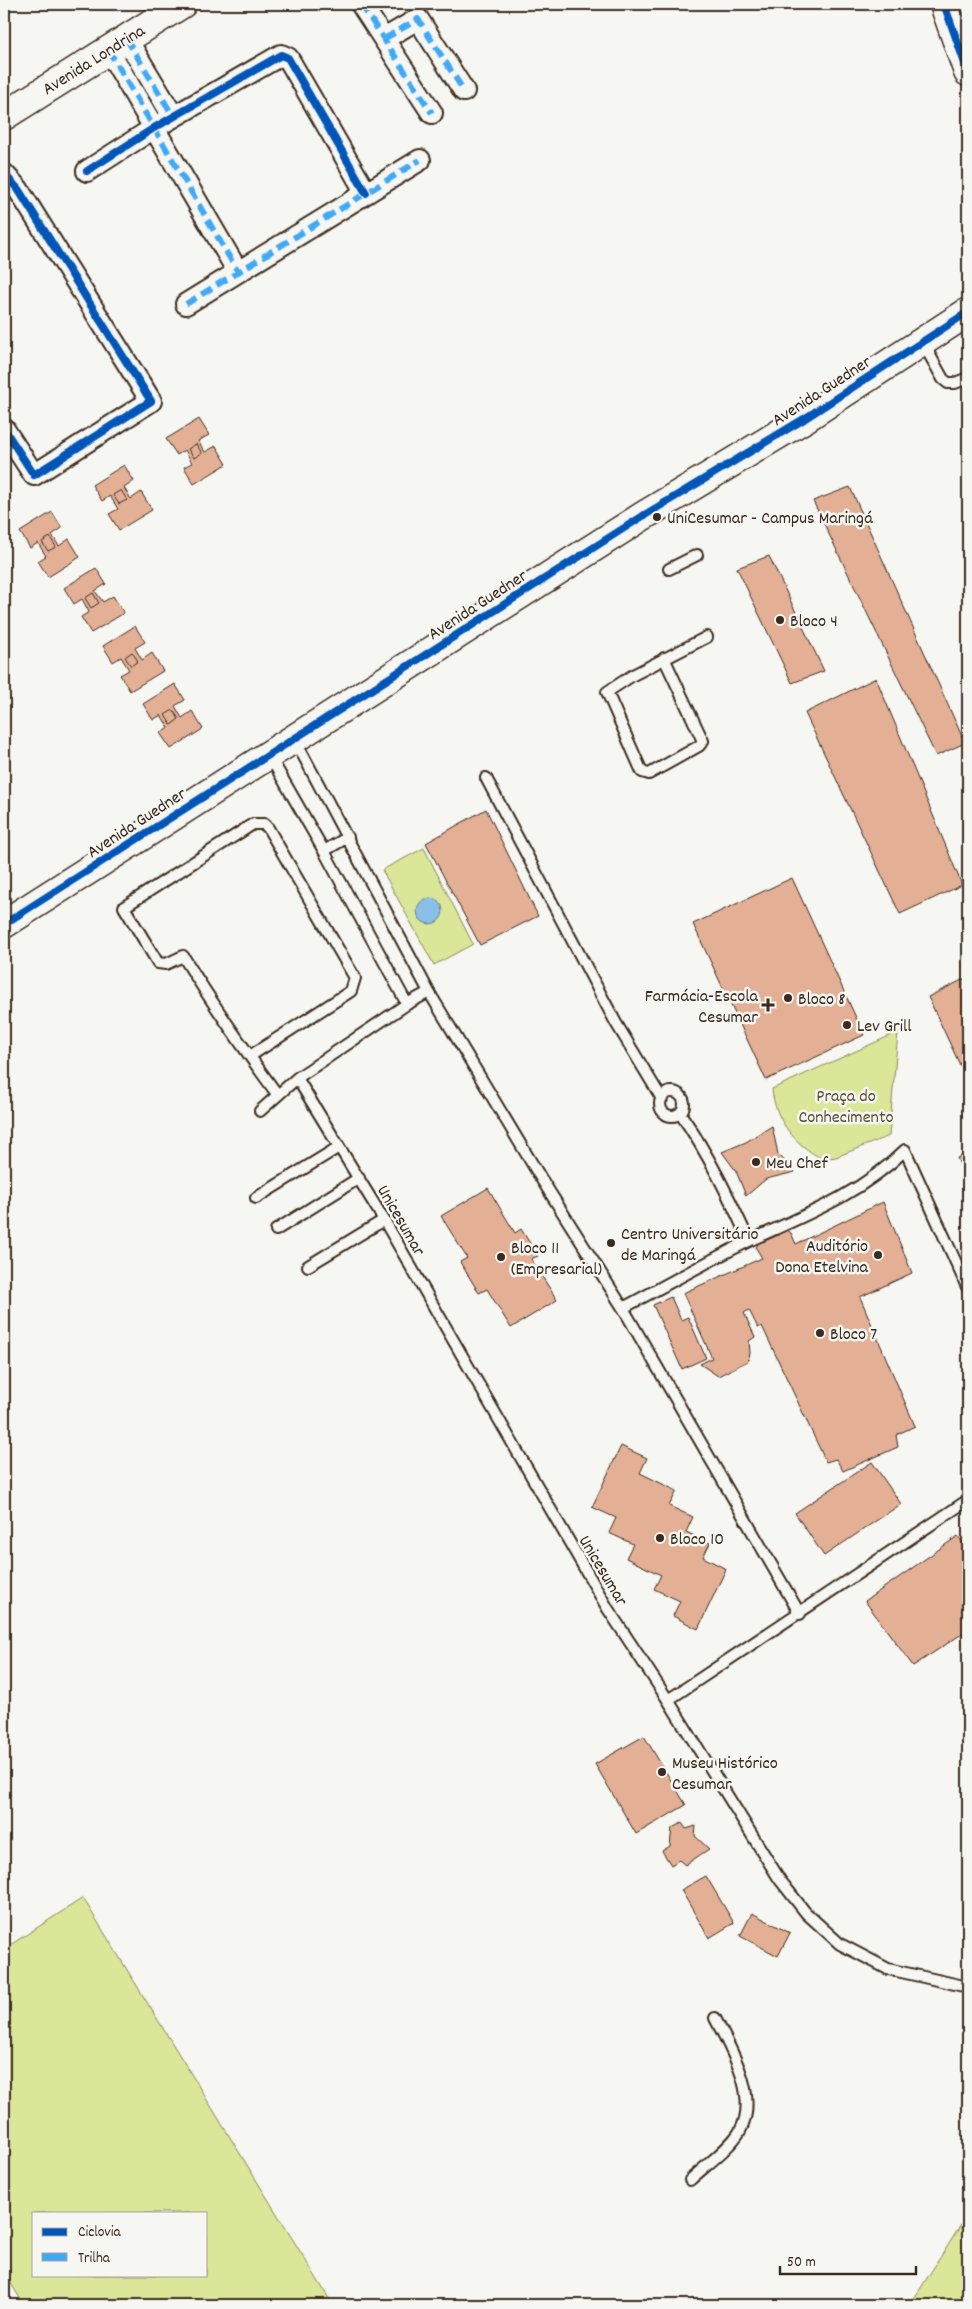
<svg xmlns="http://www.w3.org/2000/svg" width="972" height="2309" font-family="Dekko,sans-serif">
	<style>
		.green { fill: #dae698; stroke: #8a885b; fill-rule: evenodd }
		.water { fill: #8abfe7; stroke: #6a8397 }
		.building { fill: #e3b096; stroke: #3b2a1e }
		.lines { fill: none; stroke-linecap: round; stroke-linejoin: round }
		.lane-casing { stroke: #3b2a1e; stroke-width: 14 }
		.street-casing { stroke: #3b2a1e; stroke-width: 24 }
		.secondary-casing { stroke: #3b2a1e; stroke-width: 31 }
		.lane { stroke: #f6f6f2; stroke-width: 10 }
		.street { stroke: #f6f6f2; stroke-width: 20 }
		.secondary { stroke: #f6f6f2; stroke-width: 28 }
		.quiet { stroke: #3fa9f5; stroke-width: 6; stroke-dasharray: 12 6; stroke-linecap: butt }
		.cycleway-casing { stroke: #f6f6f2; stroke-width: 11 }
		.cycleway { stroke: #0057b8; stroke-width: 8 }
		.poi-dot { fill: #3b2a1e; stroke: #f6f6f2; stroke-width: 2 }
		.labels { text-anchor: middle; stroke-width: 5; stroke-linejoin: round; paint-order: stroke }
		.street-label { font-size: 18px; fill: #3b2a1e; stroke: #f6f6f2 }
		.poi-label { font-size: 18px; fill: #3b2a1e; stroke: #f6f6f2; text-anchor: start }
		.park-label { font-size: 18px; fill: #5b5036; stroke: #f6f6f2 }
	</style>
	<rect width="100%" height="100%" fill="#f6f6f2"/>
	<filter id="ink" filterUnits="userSpaceOnUse"><feTurbulence type="fractalNoise" baseFrequency=".02" numOctaves="2"/><feDisplacementMap in="SourceGraphic" scale="10" xChannelSelector="R" yChannelSelector="G"/><feConvolveMatrix kernelMatrix="1 2 1 2 8 2 1 2 1" color-interpolation-filters="sRGB"/></filter>
	<g filter="url(#ink)">
		<path class="green" d="M424,848l49,96 -39,21 -52,-95z
			M898,1032l-9,104 -53,21 -14,2c-27,-15 -47,-38 -50,-70z
			M83,1898l250,407h-309l-20,-33v-323zM34,2213h172v62h-172z
			M968,2214v91h-66l13,-8z"/>
		<path class="water" d="M417 911a13 13 0 1 1 26 0a13 13 0 1 1-26 0Z"/>
		<path class="building" d="M199,419l10,16 -11,6 7,11 11,-6 11,18 -33,20 -10,-17 8,-4 -7,-13 -8,5 -11,-16z
			M196,444l6,9 -8,5 -6,-9z
			M124,465l10,16 -10,7 7,11 10,-7 11,18 -33,20 -10,-16 9,-5 -8,-13 -8,5 -10,-16z
			M850,487l115,256 -29,13 -123,-255z
			M121,490l6,10 -8,4 -6,-9z
			M52,512l10,16 -10,7 7,11 10,-7 11,18 -32,20 -10,-16 8,-5 -8,-13 -8,5 -10,-16z
			M50,537l6,10 -8,4 -6,-9z
			M769,556l55,115 -32,12 -55,-115z
			M96,568l10,16 -11,7 8,11 10,-6 11,17 -33,20 -10,-16 8,-5 -7,-13 -8,5 -10,-16z
			M93,593l6,10 -8,5 -6,-10z
			M135,626l10,16 -10,6 7,12 10,-7 11,18 -33,20 -10,-16 9,-5 -8,-13 -8,5 -10,-16z
			M132,652l6,9 -7,5 -6,-9z
			M876,678l86,207 -62,29 -95,-201z
			M175,684l10,16 -10,6 7,12 10,-7 11,18 -32,20 -11,-16 9,-5 -8,-13 -8,5 -10,-16z
			M173,710l6,9 -8,6 -6,-10z
			M486,809l52,107 -58,29 -54,-102z
			M792,878l72,157 -98,45 -73,-156z
			M968,937v33l-4,-17z
			M968,977v105l-40,-85z
			M772,1126l6,28 17,18 -29,7 -20,17 -10,-25 -14,-19 24,-10z
			M968,1153v29l-11,-24z
			M488,1188l27,45 6,-4 17,27 -7,3 26,41 -46,28 -24,-39 -8,4 -19,-31 7,-4 -26,-42z
			M883,1202l29,71 -52,24 55,129 -19,9 2,12 -55,24 -7,-12 -10,3 -64,-136 -4,2 -9,-18 -5,3 11,24 -6,4 1,12 -2,8 -30,15 -18,-12 12,-6 -29,-65 79,-35 -6,-10 3,-7 26,-13 6,5 5,11z
			M671,1297l10,23 7,-3 18,41 -24,11 -29,-64z
			M621,1446l26,12 -7,15 37,18 -8,15 24,11 -7,15 24,11 -7,14 23,12 -28,60 -25,-13 7,-15 -26,-12 7,-14 -35,-17 7,-14 -24,-11 7,-15 -24,-11z
			M872,1462l29,42 -77,52 -29,-43z
			M958,1536l10,14v80l-55,36 -48,-65z
			M644,1736l42,69 -50,29 -41,-70z
			M682,1823l4,6 10,-3 -1,10 14,13 -24,16 -6,-5 -8,5 -9,-14 8,-5 2,-18z
			M706,1876l28,47 -25,15 -28,-48z
			M752,1913l38,20 -12,23 -38,-20z"/>
		<g class="lines">
			<defs>
				<path id="lane" d="M923,343l20,36 5,4h7l13,-5
					M669,569l28,-14
					M664,658l39,83 -4,5 -50,28 -7,-2 -35,-80 26,-17 74,-38
					M295,740l134,252 113,188 81,128 177,306
					M269,755l55,96 83,153
					M486,778l130,245 46,76
					M324,851l24,-14
					M250,1056l101,-65 4,-13 -87,-150 -4,-4h-11l-129,83 34,56 8,1 17,-8c29,47 61,93 94,138
					M297,1078l87,142 224,389 60,91 112,180 26,33 34,31 48,25 80,18
					M660 1104a12 12 0 1 1 24 0a12 12 0 1 1-24 0Z
					M260,1111l37,-33 110,-74 22,-12
					M680,1113c28,40 49,84 69,128
					M256,1198l83,-51
					M276,1230l83,-52
					M308,1266l76,-46
					M623,1308c43,-23 85,-47 128,-68 55,-25 111,-47 154,-90l63,139
					M668,1700l300,-200
					M690,2180c15,-14 40,-32 50,-49 20,-35 -10,-83 -25,-113"/>
				<path id="street" d="M361,4l71,109
					M126,38l47,78
					M384,39l34,-20 46,72
					M108,49l130,223
					M87,171l67,-43 127,-73 7,3 78,135
					M4,174l14,15 133,212 -117,74 -30,-46
					M186,304l234,-144"/>
				<path id="secondary" d="M944,4l24,68
					M4,116l178,-112
					M4,924l639,-408 161,-97 164,-107"/>
			</defs>
			<use href="#lane" class="lane-casing"/>
			<use href="#street" class="street-casing"/>
			<use href="#secondary" class="secondary-casing"/>
			<use href="#lane" class="lane"/>
			<use href="#street" class="street"/>
			<use href="#secondary" class="secondary"/>
			<path class="quiet" d="M361,4l71,109
				M126,38l47,78
				M384,39l34,-20 46,72
				M108,49l130,223
				M186,304l234,-144"/>
			<defs>
				<path id="cycleway" d="M944,4l24,68
					M87,171l67,-43 127,-73 7,3 78,135
					M4,174l14,15 133,212 -117,74 -30,-46
					M4,924l639,-408 161,-97 164,-107"/>
			</defs>
			<use href="#cycleway" class="cycleway-casing"/>
			<use href="#cycleway" class="cycleway"/>
		</g>
	</g>
	<g class="poi-dot">
		<circle cx="657" cy="517" r="5"/>
		<circle cx="780" cy="620" r="5"/>
		<circle cx="788" cy="998" r="5"/>
		<path d="M765.5 997.5h5v5h5v5h-5v5h-5v-5h-5v-5h5z"/>
		<circle cx="847" cy="1025" r="5"/>
		<circle cx="756" cy="1162" r="5"/>
		<circle cx="611" cy="1243" r="5"/>
		<circle cx="878" cy="1255" r="5"/>
		<circle cx="501" cy="1257" r="5"/>
		<circle cx="820" cy="1333" r="5"/>
		<circle cx="660" cy="1538" r="5"/>
		<circle cx="662" cy="1772" r="5"/>
	</g>
	<g class="labels">
		<g class="street-label">
			<text transform="translate(93 59) rotate(-32)" y="6">Avenida Londrina</text>
			<text transform="translate(821 390) rotate(-33)" y="6">Avenida Guedner</text>
			<text transform="translate(477 604) rotate(-33)" y="6">Avenida Guedner</text>
			<text transform="translate(136 822) rotate(-33)" y="6">Avenida Guedner</text>
			<text transform="translate(402 1220) rotate(60)" y="6">Unicesumar</text>
			<text transform="translate(604 1570) rotate(59)" y="6">Unicesumar</text>
		</g>
		<g class="poi-label">
			<text x="667" y="523">UniCesumar - Campus Maringá</text>
			<text x="790" y="626">Bloco 4</text>
			<text x="758" y="1001" text-anchor="end">Farmácia-Escola<tspan x="758" dy="21">Cesumar</tspan></text>
			<text x="798" y="1004">Bloco 8</text>
			<text x="857" y="1031">Lev Grill</text>
			<text x="766" y="1168">Meu Chef</text>
			<text x="621" y="1239">Centro Universitário<tspan x="621" dy="21">de Maringá</tspan></text>
			<text x="868" y="1251" text-anchor="end">Auditório<tspan x="868" dy="21">Dona Etelvina</tspan></text>
			<text x="511" y="1253">Bloco 11<tspan x="511" dy="21">(Empresarial)</tspan></text>
			<text x="830" y="1339">Bloco 7</text>
			<text x="670" y="1544">Bloco 10</text>
			<text x="672" y="1768">Museu Histórico<tspan x="672" dy="21">Cesumar</tspan></text>
		</g>
		<g class="park-label">
			<text x="846" y="1101">Praça do<tspan x="846" dy="21">Conhecimento</tspan></text>
		</g>
	</g>
	<rect width="972" height="2309" fill="none" stroke="#f6f6f2" stroke-width="20"/>
	<rect x="10" y="10" width="952" height="2289" fill="none" stroke="#3b2a1e" stroke-width="2" filter="url(#ink)"/>
	<rect x="32" y="2212" width="175" height="65" fill="#f6f6f2" stroke="#aba49d"/>
	<rect x="42" y="2228" width="25" height="8" fill="#0057b8" stroke="#aba49d"/>
	<text x="78" y="2236" font-size="15" fill="#3b2a1e">Ciclovia</text>
	<rect x="42" y="2253" width="25" height="8" fill="#3fa9f5" stroke="#aba49d"/>
	<text x="78" y="2262" font-size="15" fill="#3b2a1e">Trilha</text>
	<path d="M780 2266v8h136v-8" fill="none" stroke="#3b2a1e" stroke-width="2.5"/>
	<text x="787" y="2266" font-size="15" fill="#3b2a1e" stroke="#f6f6f2" stroke-width="4" paint-order="stroke">50 m</text>
</svg>
